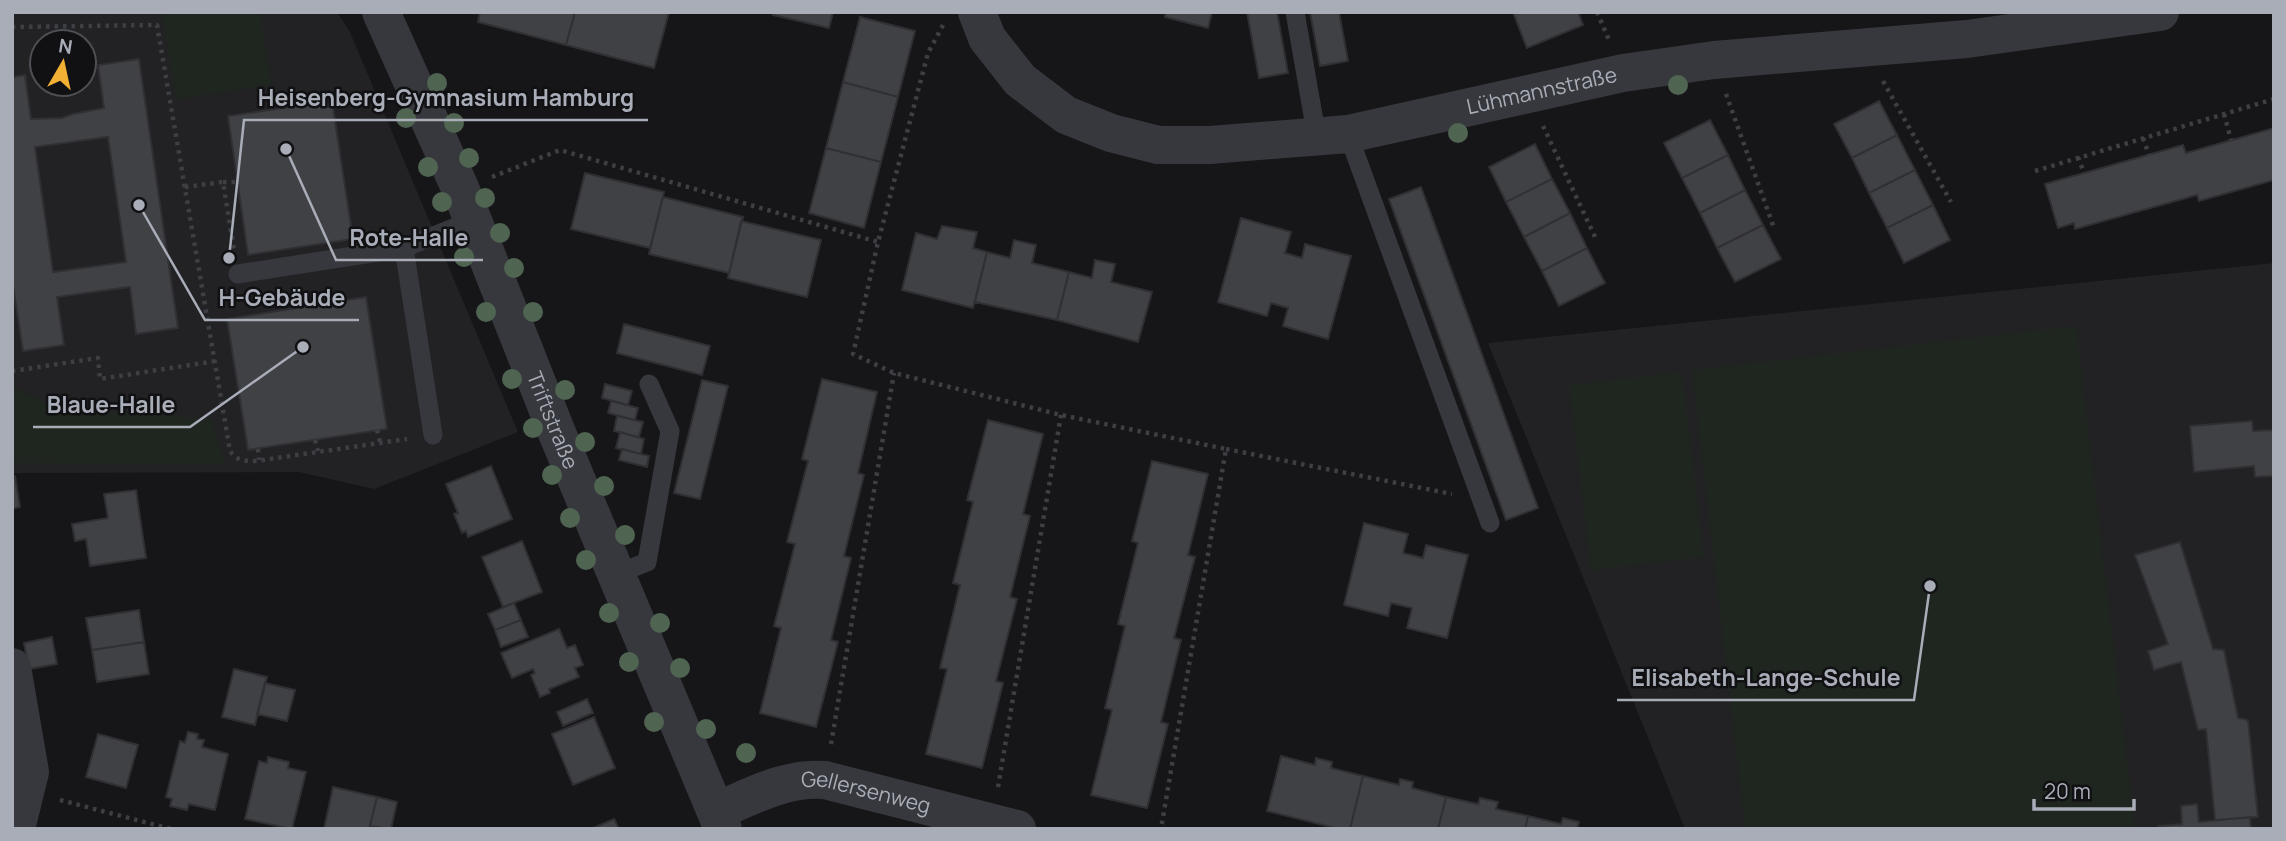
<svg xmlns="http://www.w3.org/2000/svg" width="2286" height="841" font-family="Manrope,sans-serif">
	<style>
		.built { fill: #222225; fill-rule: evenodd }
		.green { fill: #1e261f }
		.building { fill: #404145; stroke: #303034; stroke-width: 2; fill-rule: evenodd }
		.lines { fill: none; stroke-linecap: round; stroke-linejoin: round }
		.path { stroke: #3d3f44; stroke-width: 4.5; stroke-dasharray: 3.5 5; stroke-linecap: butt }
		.service { stroke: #37383d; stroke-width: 19 }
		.minor { stroke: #37383d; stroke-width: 38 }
		.tree { fill: #506452 }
		.labels { text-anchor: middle; stroke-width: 5; stroke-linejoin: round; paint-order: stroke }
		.street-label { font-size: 21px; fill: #a8adb8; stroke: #111113 }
		.leader { fill: none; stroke: #a8adb8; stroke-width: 2.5 }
		.callout-dot { fill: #a8adb8; stroke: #111113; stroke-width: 2.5 }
		.callout-label { font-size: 23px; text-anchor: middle; font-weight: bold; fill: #a8adb8; stroke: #111113; stroke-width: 5; stroke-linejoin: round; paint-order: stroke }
	</style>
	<rect width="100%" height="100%" fill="#161618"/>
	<path class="built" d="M12,12h325l13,20 168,400 -144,57 -75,-17 -287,1zM42,42h42v42h-42z
		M2274,263v566h-589l-197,-486z"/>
	<path class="green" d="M162,12h98l11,73 -95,14z
		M2076,326l59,503h-390l-53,-459z
		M1682,372l22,185 -113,13 -22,-185z
		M12,387l41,20 158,12 14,46 -213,-2z"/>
	<path class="building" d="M480,12h95l-9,33 -88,-23z
		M575,12h94l-15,56 -88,-23z
		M774,12h59l-4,16 -56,-13z
		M1166,12h46l-4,16 -43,-11z
		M1247,12h30l11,61 -29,5z
		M1310,12h29l9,49 -28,5z
		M1513,12h65l5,13 -56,23z
		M860,17l55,14 -17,66 -55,-15z
		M139,59l39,269 -42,6 -6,-47 -73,10 7,48 -41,6 -11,-72v-202l13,-2 6,44 31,-1 11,-4 31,-6 -6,-43zM108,137l18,125 -73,10 -18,-125z
		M843,82l55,15 -17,65 -55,-14z
		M332,101l21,138 -105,16 -20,-139z
		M1879,101l18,34 -45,23 -18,-34z
		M1710,120l18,35 -46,23 -18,-35z
		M2274,128v52l-75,21 -2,-6 -122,34 -1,-6 -16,5 -13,-44 138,-39 3,8z
		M1897,135l18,35 -46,23 -17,-35z
		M1535,144l17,35 -46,23 -17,-35z
		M826,148l55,14 -17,66 -55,-15z
		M1728,155l17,35 -45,23 -18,-35z
		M1915,170l18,35 -46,23 -18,-35z
		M585,173l79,19 -14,56 -79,-19z
		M1552,179l18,34 -46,24 -18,-35z
		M1421,187l117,321 -32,12 -117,-321z
		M1745,190l18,35 -46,23 -17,-35z
		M663,197l80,20 -14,56 -80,-19z
		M1933,205l17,35 -46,23 -17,-35z
		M1570,213l17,35 -45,23 -18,-34z
		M1241,218l50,14 -6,21 17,5 3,-14 46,12 -23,83 -45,-13 5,-18 -17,-5 -4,13 -49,-14z
		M741,221l80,19 -14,57 -79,-19z
		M1763,225l18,34 -46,23 -18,-34z
		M942,226l35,6 -4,16 14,4 -14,56 -71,-18 14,-57 21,6z
		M1014,240l22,5 -4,18 37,9 -12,48 -82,-18 12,-50 23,6z
		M1587,248l18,35 -46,23 -17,-35z
		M1095,260l20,4 -4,18 41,10 -14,50 -81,-22 12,-48 23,6z
		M366,297l21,132 -139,21 -21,-131z
		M624,324l86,22 -8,29 -85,-22z
		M822,379l55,13 -19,81 6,2 -20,81 7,2 -20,82 7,2 -22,85 -56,-14 21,-85 -7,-2 21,-82 -8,-2 21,-81 -6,-2z
		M702,380l26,6 -28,113 -26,-6z
		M605,384l27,7 -4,14 -26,-7z
		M611,401l27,7 -3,12 -27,-7z
		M617,416l26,6 -4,15 -25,-6z
		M988,420l55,14 -20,80 7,2 -20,81 7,2 -21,82 7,2 -21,85 -56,-14 21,-85 -7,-1 20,-83 -7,-2 20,-81 -6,-2z
		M2252,421l1,10 21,-1v46l-19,1 -1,-11 -60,6 -4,-46z
		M620,432l24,7 -3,15 -25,-6z
		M622,449l27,7 -2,11 -28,-7z
		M1152,461l56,13 -20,81 7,2 -21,81 7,2 -20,82 7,2 -21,84 -56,-13 21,-85 -7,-2 20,-82 -7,-2 20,-81 -6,-2z
		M491,466l21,53 -44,18 -2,-6 -4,2 -8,-19 4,-1 -12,-29z
		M15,476l5,31 -8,2v-32z
		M136,490l10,68 -56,8 -4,-27 -11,2 -3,-17 36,-6 -4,-24z
		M1364,523l44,11 -5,19 20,5 3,-13 42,10 -21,83 -40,-10 5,-20 -21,-5 -3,13 -44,-11z
		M522,541l20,51 -39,15 -21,-50z
		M2180,542l33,107 11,1 14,68 10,2 10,97 -43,3 -9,-91 -8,1 -17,-68 -27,8 -6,-19 20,-7 -33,-89z
		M514,603l7,17 -26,10 -7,-16z
		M139,610l5,32 -52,8 -6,-32z
		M521,620l7,17 -27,10 -6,-17z
		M559,629l8,19 8,-3 8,20 -8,3 4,9 -30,12 1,4 -10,4 -9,-22 4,-2 -2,-4 -21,9 -11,-25z
		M52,637l5,27 -28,5 -5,-26z
		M144,642l5,32 -52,8 -5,-32z
		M234,669l33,8 -12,48 -33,-8z
		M265,683l30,7 -8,31 -30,-7z
		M587,699l6,14 -30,13 -6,-14z
		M594,717l21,51 -42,17 -21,-51z
		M188,732l10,2 -1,5 7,1 -2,7 26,7 -13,56 -26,-6 -2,6 -17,-4 2,-7 -6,-2 14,-56 5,2z
		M98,734l40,11 -12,43 -40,-11z
		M1281,756l34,9 1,-7 16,4 -1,6 32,8 -13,53h-11l-72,-18z
		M268,757l21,5 -1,6 18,4 -14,57 -47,-10 14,-58 8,2z
		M1363,776l36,9 1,-6 13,3 -1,6 34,9 -8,32h-88z
		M333,787l44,10 -8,32h-45z
		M377,797l20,5 -6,27 -21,-3z
		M1446,797l32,7 2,-6 18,4 -2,7 32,7 -3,13h-87z
		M2197,804l2,18 51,-5 1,12h-91l-1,-3 23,-2 -1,-18z
		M1528,816l33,8 2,-6 16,4 -2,7h-52z
		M614,819l5,10h-28z"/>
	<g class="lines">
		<path class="path" d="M1597,12l12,28
			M943,25l-15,28 -50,189 -25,112 41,19 167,42 165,34 -65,380
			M12,27l145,-2 73,426c7,10 15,10 26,10l151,-22
			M1883,81l68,121
			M1726,94l48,134
			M2224,114l7,26
			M1543,126l53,113
			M2143,138l6,17
			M2078,157l6,16
			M2035,171l239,-72
			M492,177l68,-27 318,92
			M223,182h14
			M185,187l38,-5 11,68
			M12,371l86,-13 2,21 116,-18
			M377,430l3,12
			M315,440l3,11
			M258,449l1,11
			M1226,449l226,45
			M831,744l63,-371
			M998,787l63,-372
			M60,800l111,29"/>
		<path class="service" d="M1295,12l22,126
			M1348,134l142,389
			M404,248l29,187
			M238,274l166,-26 69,-28
			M617,574l30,-12 23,-131 -21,-47"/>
		<g class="minor">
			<path id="s1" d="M381,12l79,176 97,245 166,396"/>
			<path id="s2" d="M977,12l10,26 33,42 46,35 45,18 47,12h52l138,-11 275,-61 91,-13 253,-21 193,-27"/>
			<path d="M12,667l18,105 -14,57"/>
			<path id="s3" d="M717,811c35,-15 69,-34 108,-31l192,49"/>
		</g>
	</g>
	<g class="tree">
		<circle cx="437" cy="83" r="10"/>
		<circle cx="1678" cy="85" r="10"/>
		<circle cx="406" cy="118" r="10"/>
		<circle cx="454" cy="123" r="10"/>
		<circle cx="1458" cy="133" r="10"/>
		<circle cx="469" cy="158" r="10"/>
		<circle cx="428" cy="167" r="10"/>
		<circle cx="485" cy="198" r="10"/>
		<circle cx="442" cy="202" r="10"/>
		<circle cx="500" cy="233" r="10"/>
		<circle cx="464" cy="257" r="10"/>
		<circle cx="514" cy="268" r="10"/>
		<circle cx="486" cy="312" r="10"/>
		<circle cx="533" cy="312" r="10"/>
		<circle cx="512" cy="379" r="10"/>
		<circle cx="565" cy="390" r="10"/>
		<circle cx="533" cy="428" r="10"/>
		<circle cx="585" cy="442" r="10"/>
		<circle cx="552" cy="475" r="10"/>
		<circle cx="604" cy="486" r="10"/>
		<circle cx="570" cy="518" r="10"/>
		<circle cx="625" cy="535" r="10"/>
		<circle cx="586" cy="560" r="10"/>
		<circle cx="609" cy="613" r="10"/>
		<circle cx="660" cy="623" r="10"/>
		<circle cx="629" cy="662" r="10"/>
		<circle cx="680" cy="668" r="10"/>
		<circle cx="654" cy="722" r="10"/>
		<circle cx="706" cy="729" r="10"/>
		<circle cx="746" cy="753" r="10"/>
	</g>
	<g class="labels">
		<g class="street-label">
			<text dy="7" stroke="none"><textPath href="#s2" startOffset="625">Lühmannstraße</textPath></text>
			<text dy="7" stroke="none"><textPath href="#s1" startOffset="443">Triftstraße</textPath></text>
			<text dy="7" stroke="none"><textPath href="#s3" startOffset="156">Gellersenweg</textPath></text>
		</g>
	</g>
	<path class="leader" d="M229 258L244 120H648M286 149L336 260H483M139 205L205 320H359M303 347L190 427H33M1930 586L1914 700H1617"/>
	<g class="callout-dot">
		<circle cx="229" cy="258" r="7"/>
		<circle cx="286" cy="149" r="7"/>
		<circle cx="139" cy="205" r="7"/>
		<circle cx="303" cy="347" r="7"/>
		<circle cx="1930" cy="586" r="7"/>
	</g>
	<g class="callout-label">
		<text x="446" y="106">Heisenberg-Gymnasium Hamburg</text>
		<text x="409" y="246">Rote-Halle</text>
		<text x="282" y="306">H-Gebäude</text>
		<text x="111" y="413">Blaue-Halle</text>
		<text x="1766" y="686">Elisabeth-Lange-Schule</text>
	</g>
	<rect width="2286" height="841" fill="none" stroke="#a8adb8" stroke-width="28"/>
	<g transform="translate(63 63) rotate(9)"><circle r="33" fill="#111113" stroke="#4d4f55" stroke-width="2"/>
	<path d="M0-5L12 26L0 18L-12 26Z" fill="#f2b134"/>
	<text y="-10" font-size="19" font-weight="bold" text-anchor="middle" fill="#a8adb8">N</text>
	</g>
	<path d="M2034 799v10h100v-10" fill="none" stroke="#a8adb8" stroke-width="3.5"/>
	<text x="2044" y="799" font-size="21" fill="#a8adb8" stroke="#111113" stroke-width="5" paint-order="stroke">20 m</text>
</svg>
